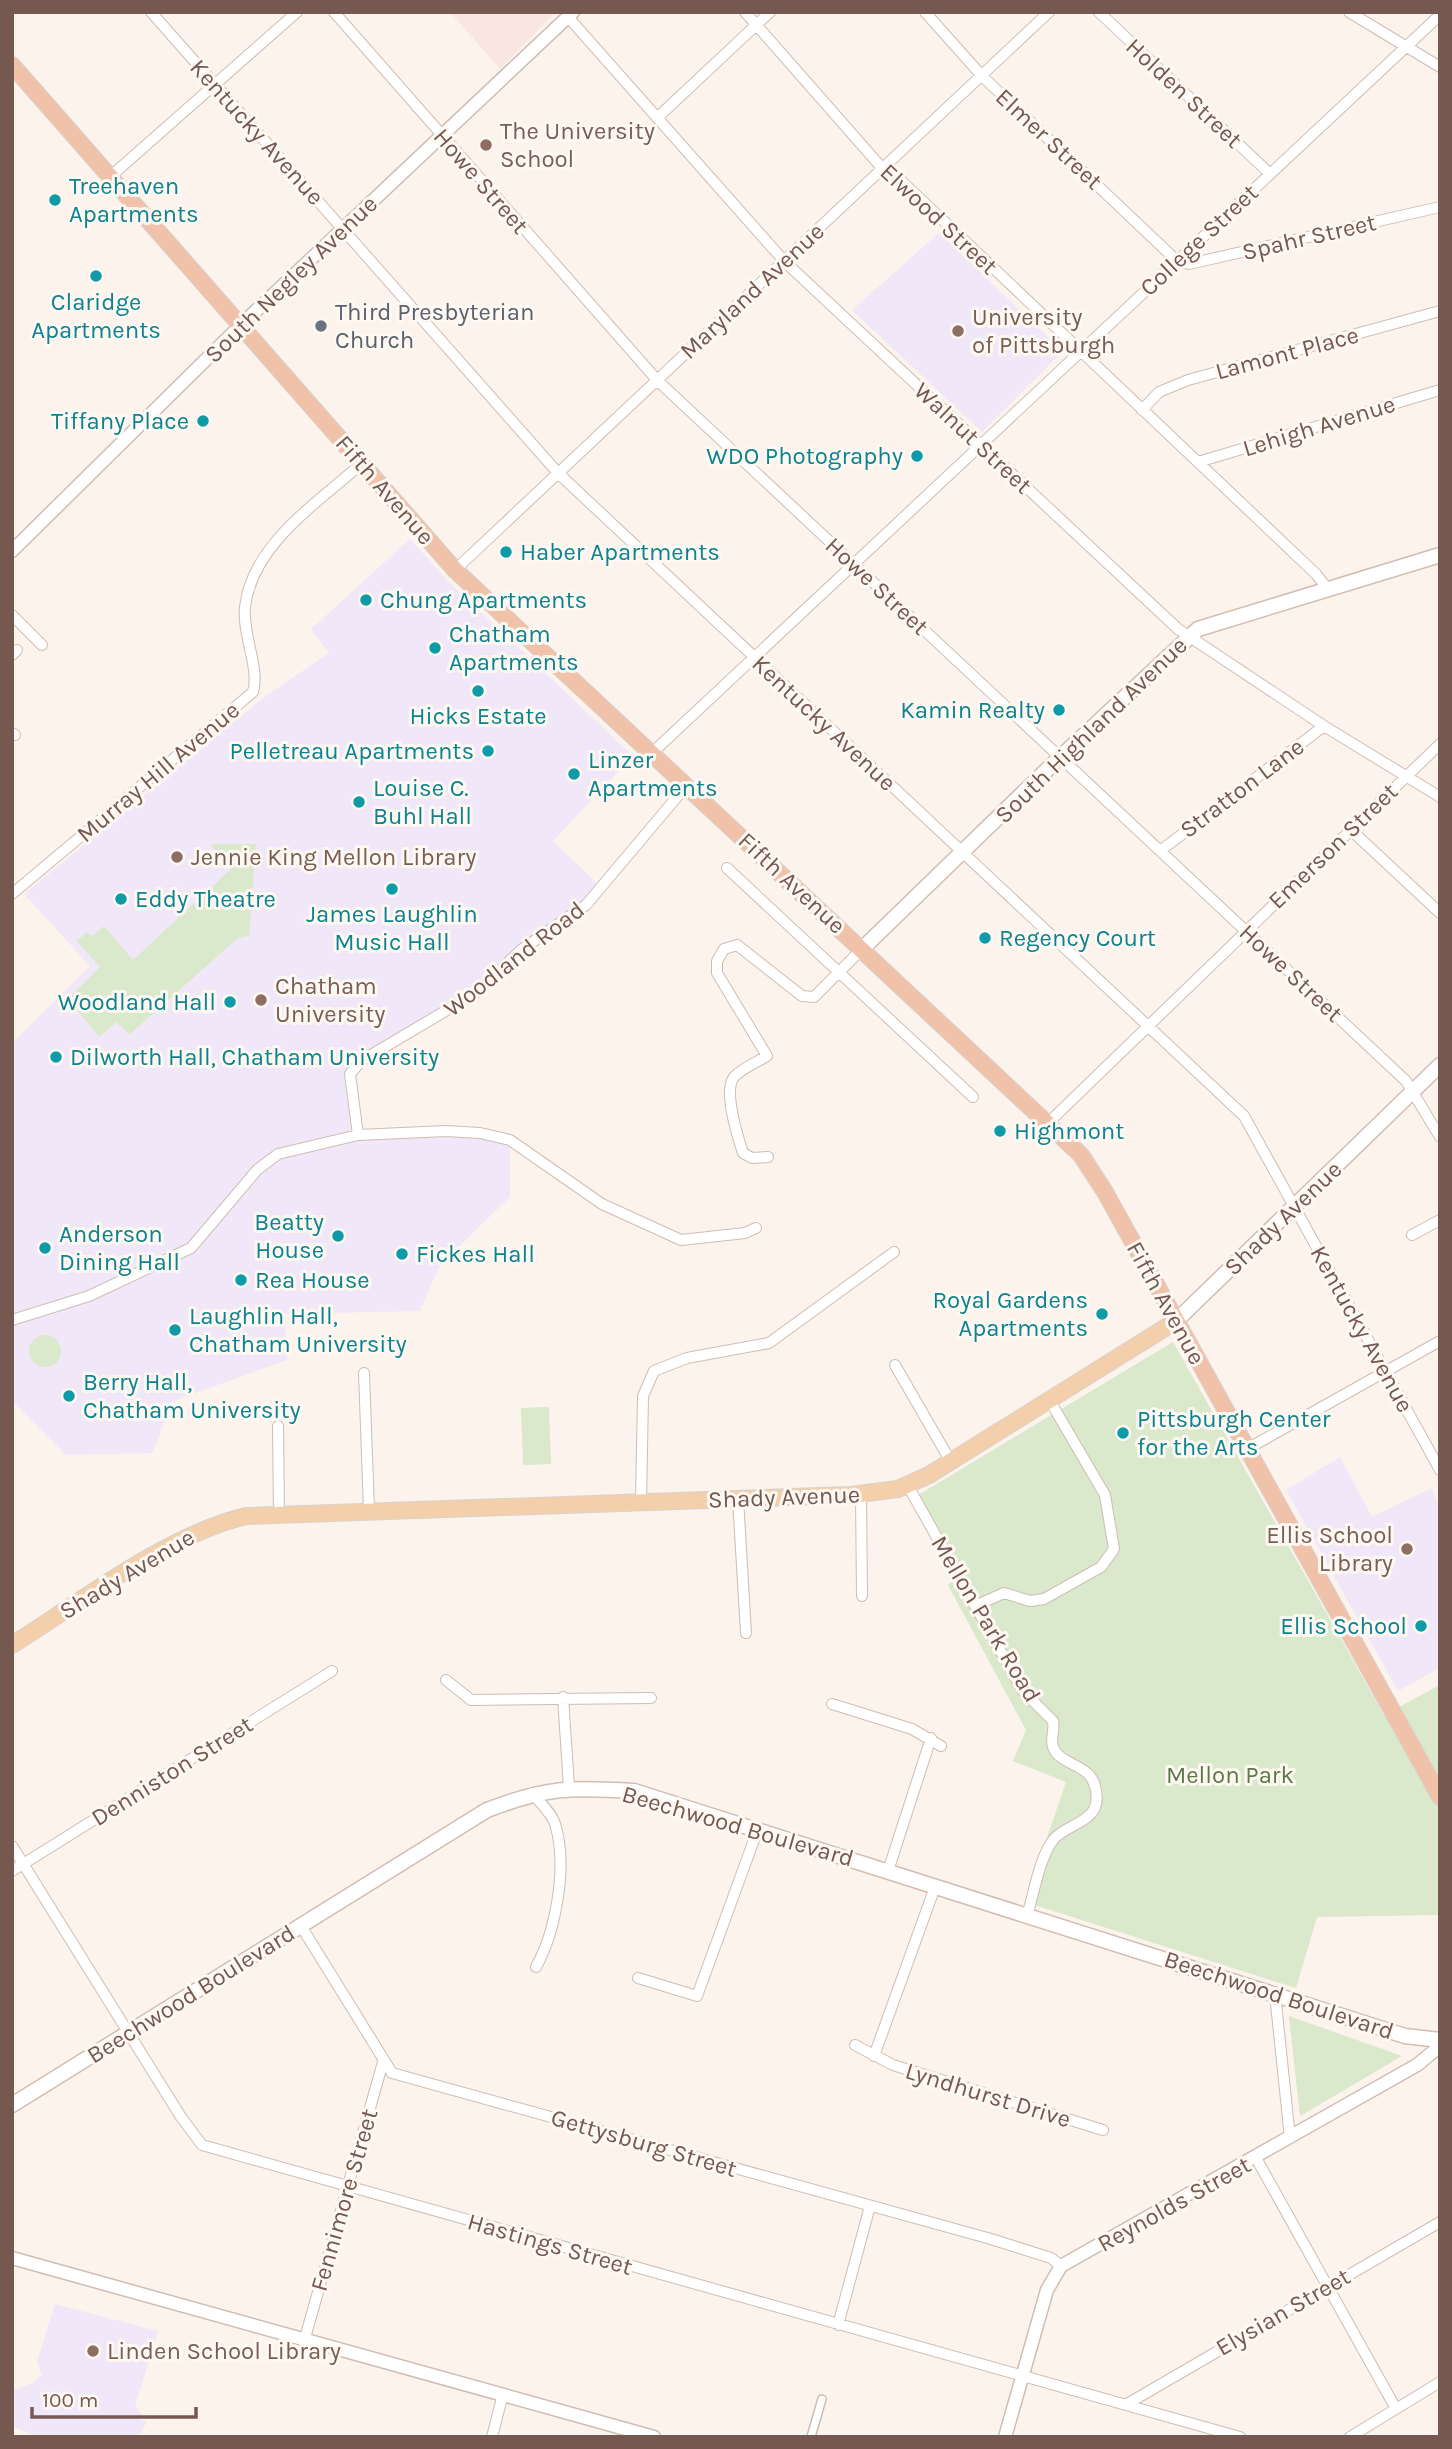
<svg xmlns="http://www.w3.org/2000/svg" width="1452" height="2449" font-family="Karla,sans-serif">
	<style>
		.commercial { fill: #fae6e1 }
		.education { fill: #f0e8f8 }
		.green { fill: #dae8cb }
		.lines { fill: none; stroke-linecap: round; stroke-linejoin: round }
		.pedestrian-casing { stroke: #cfbdb4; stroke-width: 10 }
		.minor-casing { stroke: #cfbdb4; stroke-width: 12 }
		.tertiary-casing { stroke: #cfbdb4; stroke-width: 15 }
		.secondary-casing { stroke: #d2bdb2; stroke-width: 17 }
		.primary-casing { stroke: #d8d1ce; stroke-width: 18 }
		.trunk-casing { stroke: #d8d1ce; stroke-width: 18 }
		.pedestrian { stroke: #fff; stroke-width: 7 }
		.minor { stroke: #fff; stroke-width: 10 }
		.tertiary { stroke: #fff; stroke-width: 12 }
		.secondary { stroke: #fff; stroke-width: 14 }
		.primary { stroke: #f3d0ab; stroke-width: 16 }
		.trunk { stroke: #f1c2aa; stroke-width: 16 }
		.education-dot { fill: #8d6e63; stroke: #fef8f2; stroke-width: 2.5 }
		.culture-dot { fill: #0f9aa8; stroke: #fef8f2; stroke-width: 2.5 }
		.worship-dot { fill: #6b7280; stroke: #fef8f2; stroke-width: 2.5 }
		.labels { text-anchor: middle; stroke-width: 6; stroke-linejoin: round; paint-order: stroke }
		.street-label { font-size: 24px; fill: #755950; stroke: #fef8f2 }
		.education-label { font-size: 24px; fill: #785e54; stroke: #fef8f2; text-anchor: start }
		.culture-label { font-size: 24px; fill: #0d838f; stroke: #fef8f2; text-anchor: start }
		.worship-label { font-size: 24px; fill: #5b616d; stroke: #fef8f2; text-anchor: start }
		.park-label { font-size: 24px; fill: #5d7949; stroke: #fef8f2 }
	</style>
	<rect width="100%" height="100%" fill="#fbf3ec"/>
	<path class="commercial" d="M450,12h106l-56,57z"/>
	<path class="education" d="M939,233l124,118 -81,81 -130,-122z
		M410,539l38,42 185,175 -80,85 48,46 -80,63 -42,41 -118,70 -11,13 9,61 87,-4 64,9v57l-70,68 -20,46 -135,3 2,46 -114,41 -21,52 -86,2 -54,-54v-358l78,-77 -66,-72 243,-199 62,-42 -18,-24z
		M1340,1457l32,60 59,-29 9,17v163l-42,23 -112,-201z
		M55,2304l103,27 -23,75 6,8 -1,5 7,3 -9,15h-100l-26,-11v-35l22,-9 8,-7 -5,-13z"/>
	<path class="green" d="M210,844h46l-7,92 -11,2 -109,97 -12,-13 -18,15 -31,-38 32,-32 -23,-26 10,-9 5,4 12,-10 29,34 98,-91z
		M29 1351a16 16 0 1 1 32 0a16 16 0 1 1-32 0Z
		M1173,1342l211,373 56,-30v230l-123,2 -21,71 -271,-86 41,-120 -53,-21 13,-31 -78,-145 6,-5 -44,-80z
		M549,1407l2,57 -28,1 -2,-57z
		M1289,2016l113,40 -102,60z"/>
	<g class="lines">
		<defs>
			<path id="pedestrian" d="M811,2437l11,-38"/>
			<path id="minor" d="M151,12l407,461 686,643 196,354
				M334,12l323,368 749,701 34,56
				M745,12l137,156 10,4 424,402 11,14
				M925,12l57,64 195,185 12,3 251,-57
				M1099,12l170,161
				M1349,12l91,55
				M568,17l216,244 394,368 146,97 116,71
				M658,117l112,-105
				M111,176l186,-164
				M1142,410l17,-18 29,-12 252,-69
				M1198,462l242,-72
				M455,570l594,-558
				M12,615l30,30
				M12,655l5,-5
				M12,733l3,2
				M652,753l788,-738
				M1351,830l89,83
				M1160,851l164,-125
				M727,868l246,229
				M12,894l241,-202c7,-24 -11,-58 -8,-85 7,-63 74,-105 117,-144
				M1047,1124l393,-380
				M358,1135l88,-4 34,2 30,7 92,64 79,36 64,-7 11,-5
				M768,1157l-16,1 -9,-5c-5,-15 -20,-63 -9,-76 7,-8 23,-15 33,-21l-50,-83v-12l7,-12 13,-4 65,51 12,1 48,-48
				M1412,1235l28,-15
				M12,1320l77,-24 102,-48 66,-78 21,-16 80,-19 -8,-61 11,-13 118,-70 42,-41 65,-45 101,-120
				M895,1365l56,97
				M364,1373l5,137
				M278,1426l1,87
				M1247,1449l193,-108
				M908,1486l115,205 30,30c2,9 -3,18 0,26 7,19 36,16 42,39 10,38 -27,35 -42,54 -14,19 -19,53 -26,76
				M861,1494l1,102
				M738,1499l8,134
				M641,1502l2,-106 11,-25 33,-13 82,-15 125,-91
				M975,1606l29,-13 26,8 14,-2 57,-32 13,-18 -9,-54 -55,-94
				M446,1680l25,20 180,-2
				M563,1697l6,90
				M832,1704l80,25 29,17
				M532,1793c7,9 20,20 23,31 13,41 1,107 -19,143
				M12,1846l169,271 21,28 1038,292
				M12,1871l320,-200
				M888,1871l43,-133
				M301,1926l91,147 599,166 60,19 10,8
				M638,1978l59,18 61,-167
				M1275,1994l15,144
				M855,2045l38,20 210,65
				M874,2056l61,-169
				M1256,2158l139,249
				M838,2325l32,-119
				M305,2338l78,-276
				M1127,2404l313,-182
				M492,2437l11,-43
				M1350,2437l90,-55"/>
			<path id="tertiary" d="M12,551l229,-226 332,-313
				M12,2258l642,179
				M1005,2437l42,-147 14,-24 356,-201 23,-19"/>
			<path id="secondary" d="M862,949l191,-185 145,-135 242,-74
				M1176,1321l264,-256
				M12,2105l475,-295c60,-23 83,-23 147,-19l771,245 35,4"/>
			<path id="primary" d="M12,1645c70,-44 155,-110 234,-129l605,-21 47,-6 31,-14 247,-154"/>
			<path id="trunk" d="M12,65l443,505 626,585 24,37 335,605"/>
		</defs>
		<use href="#pedestrian" class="pedestrian-casing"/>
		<use href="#minor" class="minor-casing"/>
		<use href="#tertiary" class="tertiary-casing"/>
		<use href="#secondary" class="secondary-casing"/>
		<use href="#primary" class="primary-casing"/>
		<use href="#trunk" class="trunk-casing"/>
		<use href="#pedestrian" class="pedestrian"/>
		<use href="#minor" class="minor"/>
		<use href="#tertiary" class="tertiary"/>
		<use href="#secondary" class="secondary"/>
		<use href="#primary" class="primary"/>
		<use href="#trunk" class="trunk"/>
	</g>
	<g class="education-dot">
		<circle cx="486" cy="145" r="7"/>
		<circle cx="958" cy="331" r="7"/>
		<circle cx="177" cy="857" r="7"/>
		<circle cx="261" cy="1000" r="7"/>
		<circle cx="1407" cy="1549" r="7"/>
		<circle cx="93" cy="2351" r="7"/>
	</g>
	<g class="culture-dot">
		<circle cx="55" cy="200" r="7"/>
		<circle cx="96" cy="276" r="7"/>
		<circle cx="203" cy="421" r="7"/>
		<circle cx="917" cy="456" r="7"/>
		<circle cx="506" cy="552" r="7"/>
		<circle cx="366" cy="600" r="7"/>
		<circle cx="435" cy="648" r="7"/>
		<circle cx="478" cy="691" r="7"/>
		<circle cx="1059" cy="710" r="7"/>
		<circle cx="488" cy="751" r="7"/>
		<circle cx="574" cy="774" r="7"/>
		<circle cx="359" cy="802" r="7"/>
		<circle cx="392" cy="889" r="7"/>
		<circle cx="121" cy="899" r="7"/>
		<circle cx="985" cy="938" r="7"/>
		<circle cx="230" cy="1002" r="7"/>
		<circle cx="56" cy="1057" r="7"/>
		<circle cx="1000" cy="1131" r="7"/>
		<circle cx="338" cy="1236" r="7"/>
		<circle cx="45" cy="1248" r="7"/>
		<circle cx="402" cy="1254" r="7"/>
		<circle cx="241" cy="1280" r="7"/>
		<circle cx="1102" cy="1314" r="7"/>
		<circle cx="175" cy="1330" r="7"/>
		<circle cx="69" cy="1396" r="7"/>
		<circle cx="1123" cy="1433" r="7"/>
		<circle cx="1421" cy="1626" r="7"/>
	</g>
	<circle class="worship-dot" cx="321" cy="326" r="7"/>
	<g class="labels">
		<g class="street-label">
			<text transform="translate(1184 93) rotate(43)" y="8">Holden Street</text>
			<text transform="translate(257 132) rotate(48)" y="8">Kentucky Avenue</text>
			<text transform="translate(1049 139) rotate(43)" y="8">Elmer Street</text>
			<text transform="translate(481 181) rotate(49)" y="8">Howe Street</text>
			<text transform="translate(939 219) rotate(43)" y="8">Elwood Street</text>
			<text transform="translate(1309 237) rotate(-13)" y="8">Spahr Street</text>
			<text transform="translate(1199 240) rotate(-43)" y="8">College Street</text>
			<text transform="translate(291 279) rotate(-44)" y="8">South Negley Avenue</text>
			<text transform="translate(752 291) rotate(-43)" y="8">Maryland Avenue</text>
			<text transform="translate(1287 353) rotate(-15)" y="8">Lamont Place</text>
			<text transform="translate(1319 426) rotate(-17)" y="8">Lehigh Avenue</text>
			<text transform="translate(973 438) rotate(43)" y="8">Walnut Street</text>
			<text transform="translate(385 490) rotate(49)" y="8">Fifth Avenue</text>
			<text transform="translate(877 586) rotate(43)" y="8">Howe Street</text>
			<text transform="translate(824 723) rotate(43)" y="8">Kentucky Avenue</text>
			<text transform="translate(1091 730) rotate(-44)" y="8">South Highland Avenue</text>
			<text transform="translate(158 772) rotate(-40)" y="8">Murray Hill Avenue</text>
			<text transform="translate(1242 788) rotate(-37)" y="8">Stratton Lane</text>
			<text transform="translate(1333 846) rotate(-44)" y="8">Emerson Street</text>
			<text transform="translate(792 883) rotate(43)" y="8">Fifth Avenue</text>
			<text transform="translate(514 959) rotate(-38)" y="8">Woodland Road</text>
			<text transform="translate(1291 973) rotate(43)" y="8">Howe Street</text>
			<text transform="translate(1283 1218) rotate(-44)" y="8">Shady Avenue</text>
			<text transform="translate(1166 1303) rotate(61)" y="8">Fifth Avenue</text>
			<text transform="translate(1362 1329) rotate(61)" y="8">Kentucky Avenue</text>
			<text transform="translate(784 1497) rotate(-2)" y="8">Shady Avenue</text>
			<text transform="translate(127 1574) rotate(-31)" y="8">Shady Avenue</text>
			<text transform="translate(986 1619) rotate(59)" y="8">Mellon Park Road</text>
			<text transform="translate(172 1771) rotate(-32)" y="8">Denniston Street</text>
			<text transform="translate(738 1826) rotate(16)" y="8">Beechwood Boulevard</text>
			<text transform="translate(191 1994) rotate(-32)" y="8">Beechwood Boulevard</text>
			<text transform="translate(1279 1995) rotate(18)" y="8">Beechwood Boulevard</text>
			<text transform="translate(988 2095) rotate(17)" y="8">Lyndhurst Drive</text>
			<text transform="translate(644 2143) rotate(16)" y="8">Gettysburg Street</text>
			<text transform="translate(344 2200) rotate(-74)" y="8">Fennimore Street</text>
			<text transform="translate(1174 2204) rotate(-29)" y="8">Reynolds Street</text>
			<text transform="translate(550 2244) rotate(16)" y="8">Hastings Street</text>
			<text transform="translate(1283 2312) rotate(-30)" y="8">Elysian Street</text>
		</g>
		<g class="education-label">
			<text x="500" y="139">The University<tspan x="500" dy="28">School</tspan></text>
			<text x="972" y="325">University<tspan x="972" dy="28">of Pittsburgh</tspan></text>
			<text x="191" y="865">Jennie King Mellon Library</text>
			<text x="275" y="994">Chatham<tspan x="275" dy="28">University</tspan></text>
			<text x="1393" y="1543" text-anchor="end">Ellis School<tspan x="1393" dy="28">Library</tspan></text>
			<text x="107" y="2359">Linden School Library</text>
		</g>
		<g class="culture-label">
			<text x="69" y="194">Treehaven<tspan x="69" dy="28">Apartments</tspan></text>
			<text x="96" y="310" text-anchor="middle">Claridge<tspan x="96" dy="28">Apartments</tspan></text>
			<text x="189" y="429" text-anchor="end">Tiffany Place</text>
			<text x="903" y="464" text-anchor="end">WDO Photography</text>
			<text x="520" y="560">Haber Apartments</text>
			<text x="380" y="608">Chung Apartments</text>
			<text x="449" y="642">Chatham<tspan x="449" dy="28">Apartments</tspan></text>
			<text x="1045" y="718" text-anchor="end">Kamin Realty</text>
			<text x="478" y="724" text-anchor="middle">Hicks Estate</text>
			<text x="474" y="759" text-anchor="end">Pelletreau Apartments</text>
			<text x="588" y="768">Linzer<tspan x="588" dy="28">Apartments</tspan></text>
			<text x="373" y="796">Louise C.<tspan x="373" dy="28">Buhl Hall</tspan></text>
			<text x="135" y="907">Eddy Theatre</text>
			<text x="392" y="922" text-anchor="middle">James Laughlin<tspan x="392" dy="28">Music Hall</tspan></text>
			<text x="999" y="946">Regency Court</text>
			<text x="216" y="1010" text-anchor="end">Woodland Hall</text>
			<text x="70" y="1065">Dilworth Hall, Chatham University</text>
			<text x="1014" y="1139">Highmont</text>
			<text x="324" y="1230" text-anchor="end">Beatty<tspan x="324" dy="28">House</tspan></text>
			<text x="59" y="1242">Anderson<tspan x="59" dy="28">Dining Hall</tspan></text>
			<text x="416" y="1262">Fickes Hall</text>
			<text x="255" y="1288">Rea House</text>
			<text x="1088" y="1308" text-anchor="end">Royal Gardens<tspan x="1088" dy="28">Apartments</tspan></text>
			<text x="189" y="1324">Laughlin Hall,<tspan x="189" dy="28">Chatham University</tspan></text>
			<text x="83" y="1390">Berry Hall,<tspan x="83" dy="28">Chatham University</tspan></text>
			<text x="1137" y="1427">Pittsburgh Center<tspan x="1137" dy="28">for the Arts</tspan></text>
			<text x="1407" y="1634" text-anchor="end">Ellis School</text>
		</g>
		<g class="worship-label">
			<text x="335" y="320">Third Presbyterian<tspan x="335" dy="28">Church</tspan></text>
		</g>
		<g class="park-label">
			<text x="1230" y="1783">Mellon Park</text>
		</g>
	</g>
	<rect width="1452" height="2449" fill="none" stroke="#755950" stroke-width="28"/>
	<path d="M32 2407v10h164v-10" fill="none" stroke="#755950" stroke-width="3.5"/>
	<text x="42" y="2407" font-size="21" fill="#755950" stroke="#fef8f2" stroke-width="5" paint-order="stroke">100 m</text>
</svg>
